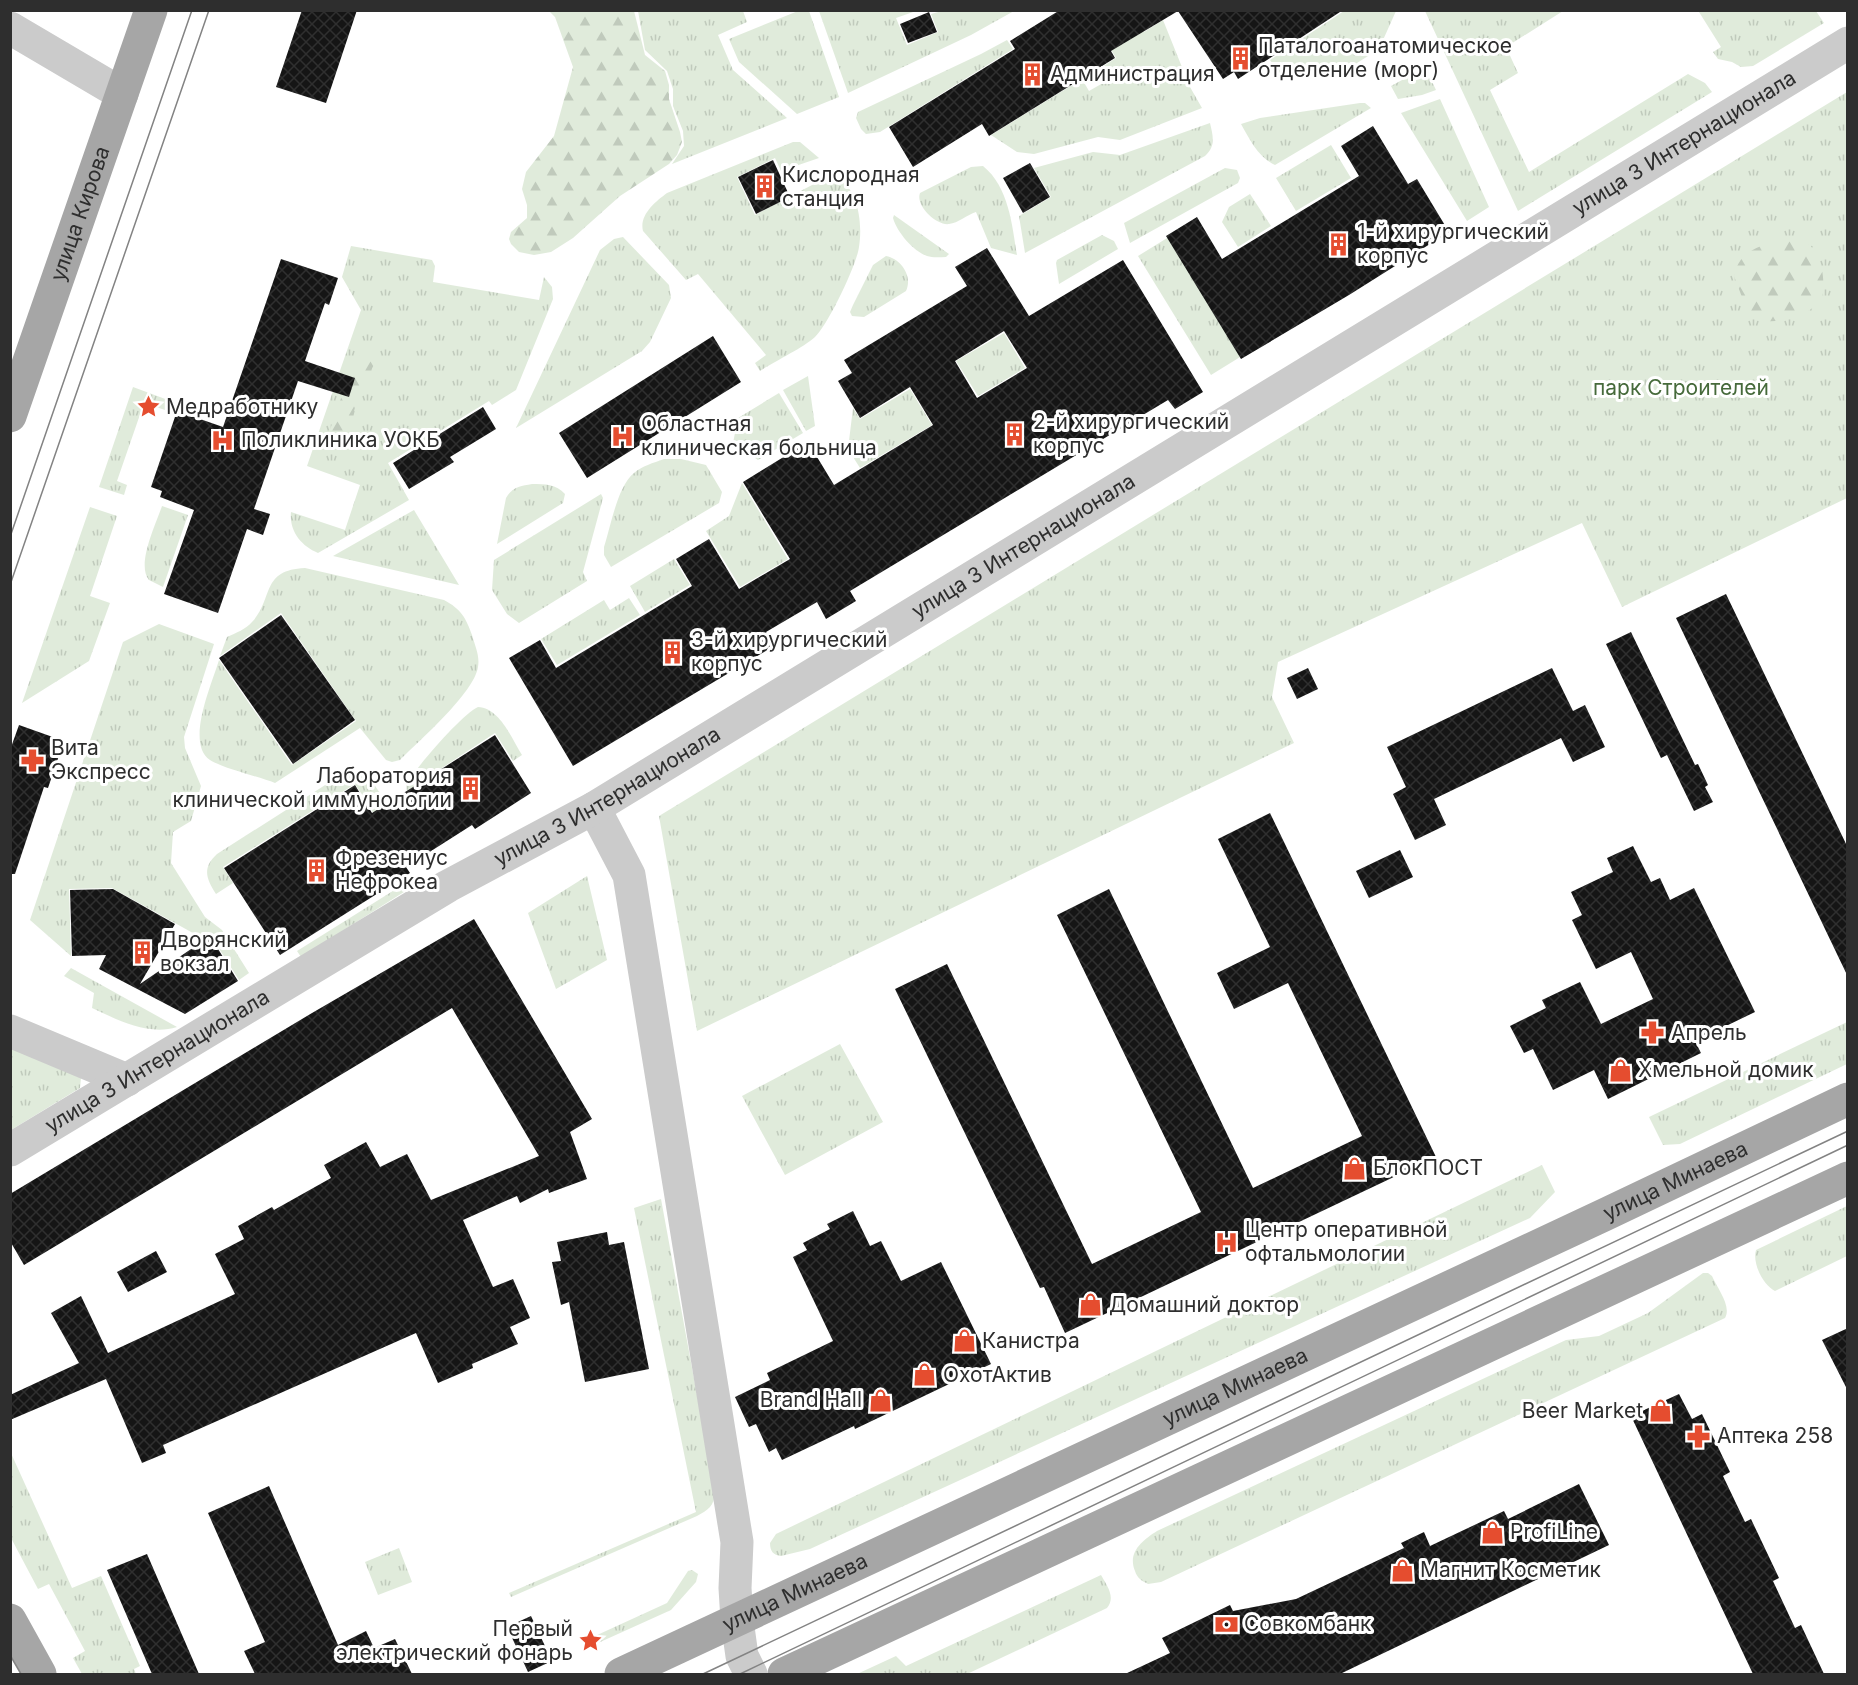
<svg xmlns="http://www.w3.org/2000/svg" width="1858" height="1685" font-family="Inter,sans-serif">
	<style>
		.grass { fill: url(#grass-tufts) }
		.forest { fill: url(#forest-firs) }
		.building { fill: url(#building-cross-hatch); fill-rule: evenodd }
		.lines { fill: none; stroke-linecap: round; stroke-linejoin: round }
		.minor { stroke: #cbcbcb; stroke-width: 33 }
		.major { stroke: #a6a6a6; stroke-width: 33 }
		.tram { stroke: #838383; stroke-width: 1.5 }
		.labels { text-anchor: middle; stroke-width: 6; stroke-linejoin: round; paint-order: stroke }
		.poi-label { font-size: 21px; fill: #2e2e2e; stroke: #fff; text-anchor: start }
		.street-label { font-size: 21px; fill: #2e2e2e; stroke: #fff }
		.park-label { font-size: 21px; fill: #466a3b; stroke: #fff }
	</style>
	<defs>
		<pattern id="grass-tufts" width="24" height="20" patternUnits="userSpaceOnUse" patternTransform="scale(1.5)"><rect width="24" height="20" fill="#e0ebdb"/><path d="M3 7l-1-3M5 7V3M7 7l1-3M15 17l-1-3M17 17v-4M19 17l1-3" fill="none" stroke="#c0cabc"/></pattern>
		<pattern id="forest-firs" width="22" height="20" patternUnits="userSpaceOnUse" patternTransform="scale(1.5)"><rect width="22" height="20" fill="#e0ebdb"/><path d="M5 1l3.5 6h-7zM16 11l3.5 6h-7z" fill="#c0cabc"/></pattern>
		<pattern id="building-cross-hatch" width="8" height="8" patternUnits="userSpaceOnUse" patternTransform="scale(1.5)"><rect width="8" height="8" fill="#151515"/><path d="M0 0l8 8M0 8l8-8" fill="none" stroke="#2f2f2f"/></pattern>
	</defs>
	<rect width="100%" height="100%" fill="#fff"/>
	<path class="grass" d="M1701,10l115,1 8,12 -71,43 -12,1 -9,-5 -14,-3 -5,-7 8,-5 -22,-35z
		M638,11h105l4,11 -29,13 15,35 54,48 -115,46 12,-18 -1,-15 -10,-25v-17l-6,-18 -22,-21z
		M798,11h11l30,86 -42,17 -58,-52 -10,-23z
		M819,11h97l-20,7 11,27 31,-13 -7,-18 11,-3h72l-43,24 -123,58z
		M1344,11h52l-17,38 -36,23 -62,4 -11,-16z
		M1425,11h138l-57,36 12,26 -28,17 39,82 159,-98 17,9 7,9 -194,119z
		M1133,15l11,17 19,-12 27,67 12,21 -82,32 -22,-3 -64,17 -17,-2 -26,-17 91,-56 7,12 14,-8 -7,-12 20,-13 -14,-24z
		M1007,40l6,9 -133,83 -14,2 -5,-5 -5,-11 2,-6 123,-58z
		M1415,73c12,-1 17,7 21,17l-14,5 -24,4 -7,-13z
		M1847,92v406l-225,109 -40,-84 -304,139 -6,35 22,46 -597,288 -38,-215z
		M1440,99l49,108 -22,14 -66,-108z
		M1360,103h5l6,5 -96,57c-17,-8 -25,-25 -34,-41l19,-6z
		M1210,123c3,13 6,23 -5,33l-180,97 -6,-37 32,-19 -17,-29 59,-16 27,3z
		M793,142h7l19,16 -38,13 -6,-13 -38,19 18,38 78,-41c25,12 30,48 26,73 -2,17 -31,78 -44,90 -12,11 -40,24 -55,34l-5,-8 11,-8 -68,-81 -12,6 -43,-49c-4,-16 12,-29 24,-38z
		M1331,145l20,33 -55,33 -20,-33z
		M983,166c26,21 29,59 34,89l-26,-7 -15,-36c-9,3 -18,11 -27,12 -12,2 -34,-18 -29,-31l51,-26z
		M1225,168l12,2 3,8 -2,5 -108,60 -6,-20z
		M1250,194l21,32 -33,21 -16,-25 7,-15z
		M894,215l55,39 -3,3c-6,0 -13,1 -19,-1 -14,-5 -30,-24 -34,-38z
		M1102,235l12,6 4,8 -59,35 -3,-21 1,-3z
		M1172,235l73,119 -34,21 -73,-119z
		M623,237l46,48 2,13 -21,44 -8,9 -126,77 84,-178 14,-11z
		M351,246l81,14 3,6 -2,16 106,18 5,-23 8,10 1,12 -37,91 -24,15 -3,-4 -101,62 21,37 -91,53c-17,-7 -29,-22 -27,-41l54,18 15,-45 -53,-19 54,-156 -19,-33z
		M886,256c15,3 27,20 20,35l-42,26 -12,-1 -2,-4 3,-7 20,-40z
		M1004,333l21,35 -47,28 -22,-35z
		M808,376l7,50 -9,5 -23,-41z
		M133,387l35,13 -3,10 -21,-7 -27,78 10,4 -3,10 -25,-8z
		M910,389l22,36 -72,43 -12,-19 5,-41 7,11z
		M779,393l24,40 -45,27 -25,-17 5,-25z
		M664,459h17l25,6 16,27 -3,11 -108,64 -7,-12v-8c7,-21 13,-60 30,-74 8,-7 19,-10 30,-14z
		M742,483l46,76 -48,28 -34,-56 23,-15z
		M532,484c13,0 24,0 33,10l-2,9 -66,41 9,-46c6,-11 15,-12 26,-14z
		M601,494l2,4 -20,74 4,9 -68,42 -12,-9 -15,-24 2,-30z
		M162,506l26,9 -25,72 -14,-7c-13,-15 7,-56 13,-74z
		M90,507l27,9 -27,80 20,7 -21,58 -67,42z
		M414,510l45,75 -126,-29z
		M674,559l16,26 -45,27 -15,-26z
		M305,568l139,32c17,9 22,18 28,35 3,11 8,21 6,32 -4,26 -58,73 -78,93l-8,2 -6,-2 -26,-32 -85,55c-15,-6 -53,-15 -65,-23 -25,-17 2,-76 9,-100l73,105 64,-44 -75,-108 -61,43 7,-19c9,-4 19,-8 25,-15 22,-23 8,-52 53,-54z
		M629,598l11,17 -83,50 -16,-26 63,-39 6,10z
		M159,624l55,20 -30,93 1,11 16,38 -10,35 -18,11 -2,31 34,54 17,13 27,43 -10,7 -21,-33 -106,-59 -43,1 2,67 -41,-36 93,-278z
		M478,707c22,1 34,32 44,48l-9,6 -18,-28 -88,58 -1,-7c10,-16 56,-70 72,-77z
		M353,772l16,5 30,44 -15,9 -29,-46 -132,83 10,16 -17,11c-10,-16 -14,-26 1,-40l116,-74 11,-7z
		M587,876l20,84 -51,29 -28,-76z
		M412,879l3,6 -114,72 -4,-6z
		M71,968l106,59c-29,9 -59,-7 -85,-19l2,-15 -30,-17z
		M1847,1022v42l-167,80 -17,1 -14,-28z
		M840,1044l43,78 -98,53 -43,-79z
		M10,1047l71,31 -1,10 -69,42z
		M1542,1165l13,27 -25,26 -720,331 -29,7c-8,-1 -11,-5 -11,-13l6,-9z
		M661,1199l54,294c-1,13 -7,17 -18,23l-186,81 -2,-4 187,-81 -62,-304z
		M1847,1206v50l-72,35c-12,-6 -23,-28 -19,-41z
		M1703,1273h5l4,3c5,12 20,30 13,42l-564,264 -13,2c-6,-3 -11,-6 -13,-13 -8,-19 8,-31 22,-40l409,-191 33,-4 49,-23z
		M10,1451l62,137 29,-12 39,90 -6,3 2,5h-54l-9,-16 12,-7 -36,-67 -11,5 -27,-51z
		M399,1548l13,34 -34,13 -13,-33z
		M692,1570l6,4 -2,8 -25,28 -73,33 -3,-7 72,-33 21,-32z
		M1101,1575c6,11 15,22 6,33l-140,66h-110l39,-18 10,10z"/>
	<path class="forest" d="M549,11h85l11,44 20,16 4,14v14l11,33 2,10 -5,13 -8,9 -49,32 -47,42 -22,14 -17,3 -15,-3 -8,-8 -2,-5 2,-7 16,-14v-13l-5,-16 4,-17 28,-36 19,-69 -18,-50z
		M1799,238c23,10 27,39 23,62 -13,16 -58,31 -74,13l-14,-37c6,-31 38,-34 65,-38z
		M367,352l6,2 2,4 -1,7c-8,11 -14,25 -18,39 -7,21 0,42 -29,49l-3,-3 1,-6 29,-83 6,-6z"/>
	<path class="building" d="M302,10h55l-31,93 -50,-16z
		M1060,10h283l-105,69 -4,-7 -11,7 -45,-68 -67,40 4,7 -126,78 -7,-12 -69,43 -24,-40 126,-78 -5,-8z
		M929,12l8,20 -29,11 -8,-19z
		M1373,126l35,58 9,-5 32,53 -100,63 -108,64 -75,-123 31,-19 25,42 137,-83 -18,-30z
		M773,160l17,37 -34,17 -18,-37z
		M1030,163l20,34 -27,16 -20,-35z
		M987,248l42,68 94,-56 80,132 -28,17 -7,-9 -318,191 6,10 -30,18 -9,-17 -51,30 8,14 -201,120 -64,-108 31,-18 16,28 136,-82 -16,-27 33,-20 30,50 51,-30 -47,-77 65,-40 26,43 99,-60 -23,-38 -50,31 -22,-37 14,-8 -8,-13 123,-74 -12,-19zM1004,331l23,37 -50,30 -22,-37z
		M281,259l57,19 -9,27 -4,-2 -20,58 50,17 -6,19 -51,-16 -44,128 16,5 -7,21 -16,-6 -29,84 -54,-19 30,-84 -34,-13 2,-6 -11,-4 26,-76 46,16z
		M713,336l28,46 -154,96 -28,-45z
		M483,407l13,22 -46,28 4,5 -45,27 -16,-26z
		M1726,594l122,254v129l-172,-359z
		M281,615l74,105 -62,44 -74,-106z
		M1631,632l64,133 3,-1 10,21 -3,2 8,15 -19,9 -27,-56 -6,3 -55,-114z
		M1308,668l10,21 -21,10 -10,-21z
		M1552,668l21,43 12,-6 20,42 -32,15 -12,-24 -127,61 12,26 -31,15 -22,-46 13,-7 -19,-40z
		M19,725l45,16 -16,47 -4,-1 -29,87h-5v-124z
		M495,735l36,58 -56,36 -3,-4 -66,42 4,6 -130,82 -56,-87 131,-83 17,28z
		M1270,813l166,344 -371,176 -21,-46 -4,1 -145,-299 52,-25 145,300 109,-52 -144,-297 52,-26 144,299 109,-52 -74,-153 -54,26 -17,-36 53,-26 -52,-108z
		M1633,846l18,36 9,-4 10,22 24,-12 61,124 -60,29 6,12 -93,46 -14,-29 -41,20 -20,-41 -9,4 -14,-27 36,-18 -4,-8 38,-18 21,42 52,-25 -22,-47 -35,17 -24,-49 10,-5 -11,-23 42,-20 -6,-14z
		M1400,850l13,27 -44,21 -13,-27z
		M113,889l62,35 -35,60 70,-48 28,45 -53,33 -86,-45 7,-14 -34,1 -2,-66z
		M474,919l118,200 -22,13 17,47 -38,14 -1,-4 -28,14 -3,-7 -54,24 30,67 20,-8 17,39 -20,9 8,17 -46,20 1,4 -35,15 -22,-50 -253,112 3,8 -24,10 -36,-84 -96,41v-25l69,-32 -28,-50 30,-17 27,57 127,-59 -20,-40 29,-15 -6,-13 34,-19 2,3 57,-32 -7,-13 42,-23 14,25 27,-13 24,46 108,-44 -87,-148 -428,257 -14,-24v-47l302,-181z
		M853,1211l17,35 11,-5 20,40 40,-19 50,102 -136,65 -1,-3 -72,34 -6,-12 -7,4 -13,-28 -7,3 -14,-30 35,-17 -3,-7 66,-32 -40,-84 14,-7 -4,-7 27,-14 -3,-5z
		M607,1232l2,13 15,-3 25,127 -64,13 -16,-80 -8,3 -9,-43 9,-1 -4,-19z
		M156,1251l11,21 -39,20 -11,-20z
		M1848,1328v63l-26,-51z
		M1679,1394l13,25 10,-5 28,58 -7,4 22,46 6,-3 28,59 -6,3 22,47 6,-3 23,49h-71l-122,-258z
		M1579,1484l30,61 -269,129h-215l45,-21 -8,-15 68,-33 3,6 63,-12 108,-51 -3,-5 23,-11 6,14 74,-35 4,8z
		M269,1486l69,159 28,-14 8,17 21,-9 17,35h-157l-11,-23 21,-9 -57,-129z
		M147,1554l52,120h-47l-45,-104z
		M531,1616l21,45 -24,11 -21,-45z"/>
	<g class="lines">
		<g class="minor">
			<path d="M10,28l112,66"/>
			<path d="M594,808l35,67 108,667 -2,46 2,32 5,36 9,18"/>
			<path d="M10,1031l117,49"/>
			<path id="s1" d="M10,1150l438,-264 146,-78 1254,-765"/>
		</g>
		<g class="major">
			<path id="s2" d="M10,416l141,-406"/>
			<path d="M10,1620l30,54"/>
			<path id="s3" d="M621,1674l983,-459 244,-116"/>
			<path d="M784,1674l1064,-496"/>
		</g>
		<path class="tram" d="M10,537l182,-527
			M10,585l199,-575
			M10,1655l11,19
			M703,1674l1145,-543
			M740,1674l1108,-529"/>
	</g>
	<defs>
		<symbol id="building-bare" viewBox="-9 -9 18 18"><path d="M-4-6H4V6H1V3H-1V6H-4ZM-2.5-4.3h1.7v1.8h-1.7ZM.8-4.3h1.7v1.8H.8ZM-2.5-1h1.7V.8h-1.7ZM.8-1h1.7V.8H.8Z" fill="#e54d2f" stroke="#fff" stroke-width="2.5" paint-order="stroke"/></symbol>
		<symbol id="sight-bare" viewBox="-9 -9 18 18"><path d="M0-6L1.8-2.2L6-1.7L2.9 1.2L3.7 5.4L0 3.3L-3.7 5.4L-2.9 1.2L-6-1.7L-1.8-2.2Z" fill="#e54d2f" stroke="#fff" stroke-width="2.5" paint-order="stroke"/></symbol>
		<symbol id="hospital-bare" viewBox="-9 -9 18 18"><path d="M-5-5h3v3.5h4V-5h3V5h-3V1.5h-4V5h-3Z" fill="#e54d2f" stroke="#fff" stroke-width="2.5" paint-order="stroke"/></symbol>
		<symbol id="pharmacy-bare" viewBox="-9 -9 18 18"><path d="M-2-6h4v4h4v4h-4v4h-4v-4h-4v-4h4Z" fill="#e54d2f" stroke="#fff" stroke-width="2.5" paint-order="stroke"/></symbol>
		<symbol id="shop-bare" viewBox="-9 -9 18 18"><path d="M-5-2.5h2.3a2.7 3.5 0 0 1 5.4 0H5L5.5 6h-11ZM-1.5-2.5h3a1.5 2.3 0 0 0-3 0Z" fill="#e54d2f" stroke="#fff" stroke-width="2.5" paint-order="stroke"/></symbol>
		<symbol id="bank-bare" viewBox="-9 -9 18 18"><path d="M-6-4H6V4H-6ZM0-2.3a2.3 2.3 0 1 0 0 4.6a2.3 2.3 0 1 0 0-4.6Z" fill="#e54d2f" stroke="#fff" stroke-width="2.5" paint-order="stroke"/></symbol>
	</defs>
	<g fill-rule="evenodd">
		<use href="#building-bare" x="1224" y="42" width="33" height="33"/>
		<use href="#building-bare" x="1016" y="58" width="33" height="33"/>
		<use href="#building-bare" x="748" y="170" width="33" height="33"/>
		<use href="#building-bare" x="1322" y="228" width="33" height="33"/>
		<use href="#sight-bare" x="132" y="390" width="33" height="33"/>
		<use href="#building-bare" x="998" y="418" width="33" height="33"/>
		<use href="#hospital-bare" x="606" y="420" width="33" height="33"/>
		<use href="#hospital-bare" x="206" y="424" width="33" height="33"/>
		<use href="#building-bare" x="656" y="636" width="33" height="33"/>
		<use href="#pharmacy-bare" x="16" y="744" width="33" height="33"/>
		<use href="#building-bare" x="454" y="772" width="33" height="33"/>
		<use href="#building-bare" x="300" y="854" width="33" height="33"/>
		<use href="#building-bare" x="126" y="936" width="33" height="33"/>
		<use href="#pharmacy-bare" x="1636" y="1016" width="33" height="33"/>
		<use href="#shop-bare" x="1604" y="1054" width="33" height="33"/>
		<use href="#shop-bare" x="1338" y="1152" width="33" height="33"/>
		<use href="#hospital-bare" x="1210" y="1226" width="33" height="33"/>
		<use href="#shop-bare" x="1074" y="1288" width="33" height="33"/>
		<use href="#shop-bare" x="948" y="1324" width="33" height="33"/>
		<use href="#shop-bare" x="908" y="1358" width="33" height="33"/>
		<use href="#shop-bare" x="864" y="1384" width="33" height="33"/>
		<use href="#shop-bare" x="1644" y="1394" width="33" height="33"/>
		<use href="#pharmacy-bare" x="1682" y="1420" width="33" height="33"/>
		<use href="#shop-bare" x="1476" y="1516" width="33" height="33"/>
		<use href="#shop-bare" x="1386" y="1554" width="33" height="33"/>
		<use href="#bank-bare" x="1210" y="1608" width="33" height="33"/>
		<use href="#sight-bare" x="574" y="1624" width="33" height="33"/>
	</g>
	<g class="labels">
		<g class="poi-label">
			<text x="1258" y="53">Паталогоанатомическое<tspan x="1258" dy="24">отделение (морг)</tspan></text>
			<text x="1050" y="81">Администрация</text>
			<text x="782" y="182">Кислородная<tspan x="782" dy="24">станция</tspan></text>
			<text x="1357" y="239">1-й хирургический<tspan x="1357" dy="24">корпус</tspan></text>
			<text x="166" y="414">Медработнику</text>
			<text x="1033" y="429">2-й хирургический<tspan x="1033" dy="24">корпус</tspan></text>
			<text x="641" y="431">Областная<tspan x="641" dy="24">клиническая больница</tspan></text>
			<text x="241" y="447">Поликлиника УОКБ</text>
			<text x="691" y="647">3-й хирургический<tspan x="691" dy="24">корпус</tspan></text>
			<text x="51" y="755">Вита<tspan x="51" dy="24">Экспресс</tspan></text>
			<text x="452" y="783" text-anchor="end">Лаборатория<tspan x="452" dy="24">клинической иммунологии</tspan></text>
			<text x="335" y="865">Фрезениус<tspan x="335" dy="24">Нефрокеа</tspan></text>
			<text x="160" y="947">Дворянский<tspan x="160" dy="24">вокзал</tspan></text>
			<text x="1671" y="1040">Апрель</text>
			<text x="1638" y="1077">Хмельной домик</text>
			<text x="1373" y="1175">БлокПОСТ</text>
			<text x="1245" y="1237">Центр оперативной<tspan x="1245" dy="24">офтальмологии</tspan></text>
			<text x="1109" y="1312">Домашний доктор</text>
			<text x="982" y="1348">Канистра</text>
			<text x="943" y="1382">ОхотАктив</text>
			<text x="862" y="1407" text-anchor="end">Brand Hall</text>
			<text x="1643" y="1418" text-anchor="end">Beer Market</text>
			<text x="1717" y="1443">Аптека 258</text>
			<text x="1510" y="1539">ProfiLine</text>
			<text x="1420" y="1577">Магнит Косметик</text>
			<text x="1244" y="1631">Совкомбанк</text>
			<text x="573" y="1636" text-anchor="end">Первый<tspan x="573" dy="24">электрический фонарь</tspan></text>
		</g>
		<g class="street-label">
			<text dy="7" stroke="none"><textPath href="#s1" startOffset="1954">улица 3 Интернационала</textPath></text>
			<text dy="7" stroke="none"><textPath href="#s2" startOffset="214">улица Кирова</textPath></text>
			<text dy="7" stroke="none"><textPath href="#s1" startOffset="1180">улица 3 Интернационала</textPath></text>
			<text dy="7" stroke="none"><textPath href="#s1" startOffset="694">улица 3 Интернационала</textPath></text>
			<text dy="7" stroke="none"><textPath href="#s1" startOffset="172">улица 3 Интернационала</textPath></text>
			<text dy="7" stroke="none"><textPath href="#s3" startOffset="1164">улица Минаева</textPath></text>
			<text dy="7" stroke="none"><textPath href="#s3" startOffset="678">улица Минаева</textPath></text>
			<text dy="7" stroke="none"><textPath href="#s3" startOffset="192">улица Минаева</textPath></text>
		</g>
		<g class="park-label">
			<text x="1681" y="395">парк Строителей</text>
		</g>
	</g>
	<rect width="1858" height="1685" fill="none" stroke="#2e2e2e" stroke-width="24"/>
</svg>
